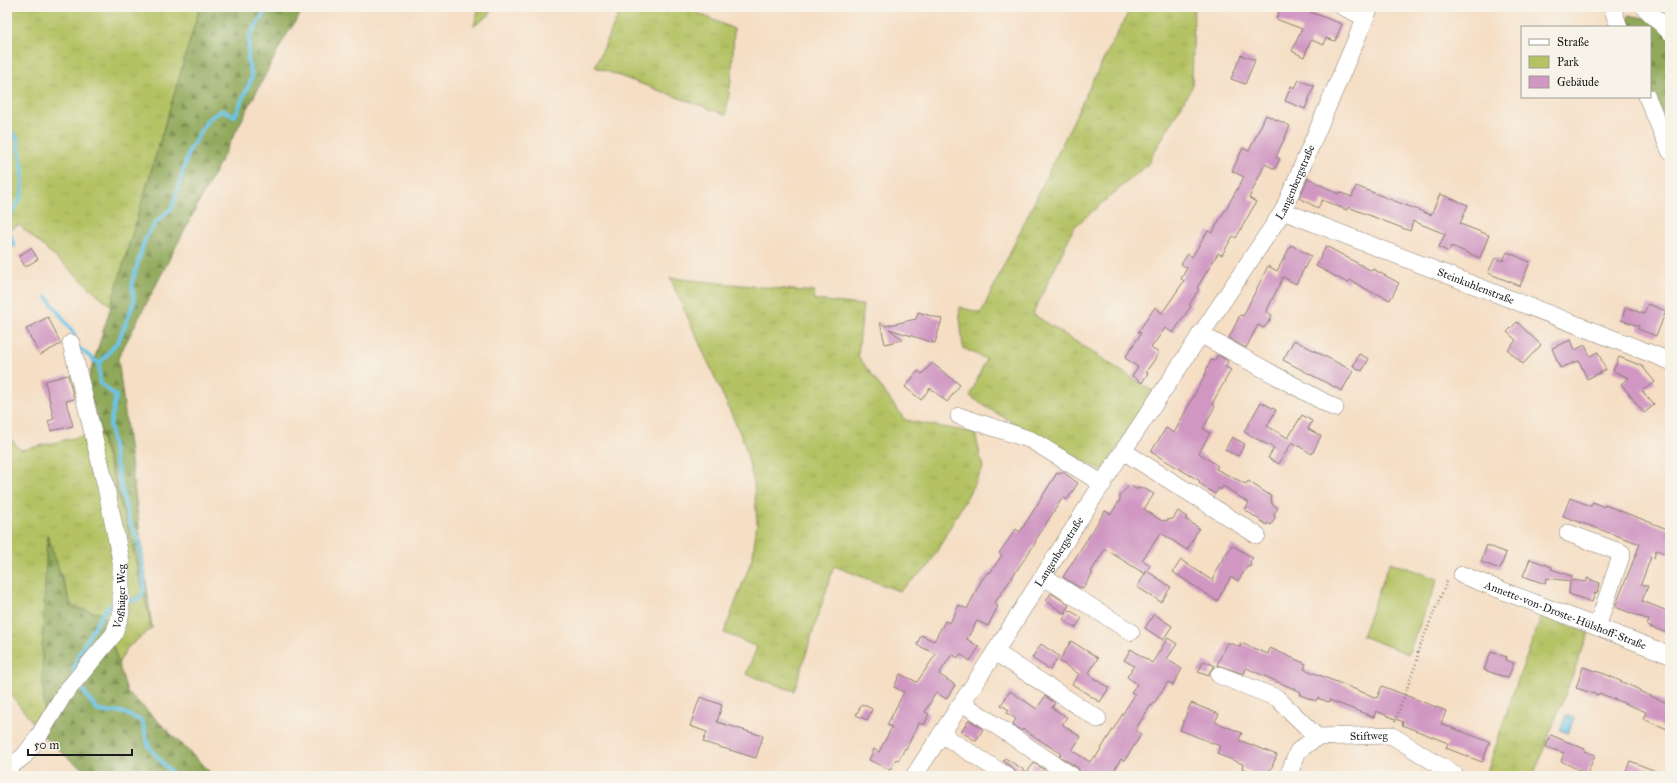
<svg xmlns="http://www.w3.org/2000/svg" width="1677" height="783" font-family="'IM FELL Great Primer',serif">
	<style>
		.grass { fill: url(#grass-tufts); stroke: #686f40 }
		.forest { fill: url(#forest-firs); stroke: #56623b }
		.green { fill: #b4c264; stroke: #686f40 }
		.water { fill: url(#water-ripples); stroke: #447082 }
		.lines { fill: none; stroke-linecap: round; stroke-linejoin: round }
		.stream { stroke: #6bc4e8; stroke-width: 4 }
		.building { fill: #d097c3 }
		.minor-casing { stroke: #887d70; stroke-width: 18 }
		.path { stroke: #887d70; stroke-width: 2.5; stroke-dasharray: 1 3; stroke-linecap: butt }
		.minor { stroke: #fff; stroke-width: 17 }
		.labels { text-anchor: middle; stroke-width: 3; stroke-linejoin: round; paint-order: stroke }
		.street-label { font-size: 11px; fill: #1c1c1c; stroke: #f7f3e8 }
	</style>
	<defs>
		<pattern id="grass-tufts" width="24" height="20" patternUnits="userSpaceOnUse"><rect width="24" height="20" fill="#b4c264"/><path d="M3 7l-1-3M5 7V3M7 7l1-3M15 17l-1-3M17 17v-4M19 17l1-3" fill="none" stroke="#9aa656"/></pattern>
		<pattern id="forest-firs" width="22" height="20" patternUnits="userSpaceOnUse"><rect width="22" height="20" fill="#8fa85a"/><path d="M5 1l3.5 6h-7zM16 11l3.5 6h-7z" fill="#74884a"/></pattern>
		<pattern id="water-ripples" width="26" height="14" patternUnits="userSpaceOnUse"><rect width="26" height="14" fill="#6bc4e8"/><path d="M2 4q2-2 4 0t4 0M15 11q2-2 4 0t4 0" fill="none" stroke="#5ca8c6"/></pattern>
	</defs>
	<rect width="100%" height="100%" fill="#f7f3e8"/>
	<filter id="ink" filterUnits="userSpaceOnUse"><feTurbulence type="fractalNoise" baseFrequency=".025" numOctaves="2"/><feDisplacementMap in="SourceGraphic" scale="8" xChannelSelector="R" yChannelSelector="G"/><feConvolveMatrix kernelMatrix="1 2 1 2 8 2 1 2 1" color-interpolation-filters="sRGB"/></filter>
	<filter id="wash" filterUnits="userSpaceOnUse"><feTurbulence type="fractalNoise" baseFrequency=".012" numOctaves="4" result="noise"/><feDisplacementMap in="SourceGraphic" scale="16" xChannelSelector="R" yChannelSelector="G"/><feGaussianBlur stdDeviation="0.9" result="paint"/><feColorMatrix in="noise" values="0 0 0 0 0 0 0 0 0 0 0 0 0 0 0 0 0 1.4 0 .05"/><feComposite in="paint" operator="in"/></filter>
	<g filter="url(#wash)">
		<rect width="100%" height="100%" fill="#f5dec4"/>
		<path class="grass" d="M7,7h193l-89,299 -92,-81 -12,6z
			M479,7h13l-3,8 -15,11z
			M622,7h62l50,22 -2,44 -6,42 -131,-48z
			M1131,7h63l-2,80 -45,78 -73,62 -41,87 121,78 -52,79 -113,-62 -19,-13 16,-37 -23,-11 -4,-41 22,6 109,-227z
			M670,278l144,14 1,8 48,5 -5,51 47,64 70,13 8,35 -55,99 -29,24 -65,-25 -40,125 -48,-17 11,-27 -33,-14 29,-77 4,-35 -3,-37 -10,-42z
			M100,432l28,98 24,98 -25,20 -9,16 -15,-50 -31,-7 -25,-71 -2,202 -38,-48v-255l14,15z
			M1542,615l47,18 -56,143h-47l27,-83z"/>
		<path class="forest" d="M200,7h105l-21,32 -166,319 34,270 -24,-98 -41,-147 24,-77z
			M1629,15l41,8v118l-20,-45v-69h-23z
			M47,534l25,73 31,7 24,77 87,85h-117l-24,-14 -28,-24 -3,-85z"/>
		<path class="green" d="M1390,562l48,17 -30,75 -46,-18z"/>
		<path class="water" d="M1566,715l8,3 -6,15 -8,-3z"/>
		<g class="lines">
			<path class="stream" d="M7,127l10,11 6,33 -1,25 -14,22 -1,4
				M7,225l7,21
				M47,297l28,38
				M78,347l21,17
				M126,601l13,-2 5,-8 -1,-22 -4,-27 -11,-24 -13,-58 -5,-35 6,-29 -16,-13 -1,-19 20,-24 15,-38 -2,-20 13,-43 11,-17 16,-14 17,-57 19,-32 15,-9 12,6 17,-39 -4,-15 1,-25 19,-30
				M73,673l5,-18 20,-34 8,-12 10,-7
				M81,688l16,22 7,2h18l20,9 7,26 25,29"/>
		</g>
		<g id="blocks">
			<path class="building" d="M1281,7h16l45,17 -7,17 -9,-3 -2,7 -13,-5 -7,17 -12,-6 10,-22 -26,-10z
				M1241,55l14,5 -10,24 -14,-5z
				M1299,80l15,6 -9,23 -20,-8 6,-15 4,2z
				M1266,115l24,11 -14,31 4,2 -5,10 -10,-5 -16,34 7,4 -20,36 -3,-2 -11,19 -4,-2 -21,35 2,1 -10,16 2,1 -18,27 -8,-5 -14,20 8,5 -13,19 2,1 -6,10 -10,-7 6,-9 -13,-9 16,-25 -3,-1 17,-25 7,6 22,-32 -3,-2 6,-11 -6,-4 7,-10 4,3 16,-26 4,2 32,-56 -12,-6 11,-23 6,3z
				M1308,178l30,16 1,-2 13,5 4,-11 75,29 9,-21 28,11 -8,19 29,11 -9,23 -29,-12 -2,6 -10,-5 6,-13 -32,-13 -3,10 -62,-24 -1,3 -25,-10 -4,8 -19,-10z
				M1291,245l20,11 -15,28 -13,-7 -17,35 6,3 -4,8 -4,5 -6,-3 -12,23 -17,-10 11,-23 3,1 25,-50 9,5z
				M1326,246l46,25 1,-2 26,14 -9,17 -14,-7 -1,1 -25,-14 -2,3 -32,-17z
				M31,248l7,11 -13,8 -6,-11z
				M1507,252l23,10 -10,24 -32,-13 7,-15 8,3z
				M1648,304l18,7 -10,25 -18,-7 1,-3 -18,-6 5,-13 18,7z
				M918,312l24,7 -7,24 -46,-14 14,11 -18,4 -5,-22 5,4 31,-7z
				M48,317l13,27 -21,11 -14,-26z
				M1517,322l24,23 -18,19 -15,-14 8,-10 -9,-8z
				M1294,340l59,31 -11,20 -59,-31z
				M1571,340l4,10 10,-5 5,11 8,-4 8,18 -19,9 -8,-18 -19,7 -8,-20z
				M1359,354l10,5 -7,12 -9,-5z
				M1218,355l10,6 -3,6 6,3 -19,34 3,2 -12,23 7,4 -11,20 19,13 -2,3 30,15 2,-3 23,15 1,8 6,4 -4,6 1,4 -4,7 -3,-2 -1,2 -22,-15 4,-7 -26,-17 -2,4 -2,-2 -4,6 -16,-11 1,-2 -49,-29 15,-24 8,5 33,-62 -1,-1 5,-10 3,1z
				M1619,357l23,9 13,16 -13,9 12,14 -10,8 -23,-29 8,-6 -16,-7z
				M932,363l28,22 -13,17 -17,-14 -9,12 -16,-13 13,-16 4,3z
				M68,375l6,24 -8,2 7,25 -22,5 -3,-10 6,-2 -9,-38z
				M1261,402l15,8 -9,16 21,12 14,-23 10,6 -4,8 13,7 -9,18 -20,-12 -13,22 -11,-6 6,-10 -30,-16z
				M1232,437l13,7 -7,12 -13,-6z
				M1063,472l15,11 -11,17 -4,-3 -28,44 1,1 -42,62 4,2 -10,20 -11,-5 -10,18 12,8 -9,14 -10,-7 -2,4 -6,-4 -13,20 16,11 -9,14 -10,-7 -11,20 4,2 -5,11 -5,-2 -13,26 -1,-1 -6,12 -3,-1 -6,11 -21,-10 5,-11 5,3 13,-25 -5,-2 17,-33 -10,-5 6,-13 17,8 19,-28 -19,-9 4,-10 13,6 11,-20 5,2 9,-18 8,4 14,-28 7,-9 2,1 12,-18 -3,-2 17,-24 4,3 37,-59z
				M1130,485l6,4 7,-1 11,6 -10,15 18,12 11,-2 5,-8 9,6 -2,2 14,9 -12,22 -26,-17 -19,27 8,5 -5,9 -40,-25 -14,23 2,1 -10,15 -2,-1 -1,1 -17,-11 42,-66 6,3 9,-14v-5z
				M1570,498l21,8 2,-4 11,5 1,-2 65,25v25l-14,-5 -2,8 -3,-1 -10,27 7,2 -6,15 28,11v22l-23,-8 2,-6 -34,-13 25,-63 -77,-28z
				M1232,545l21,13 -3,3 1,5 -4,1 -9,14 -7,-4 -14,24 -44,-29 8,-12 32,21 4,-13z
				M1487,545l19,8 -6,16 -19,-7z
				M1530,559l22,8 -1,2 21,7 -1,4 16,2v-4l12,5 -2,11 -2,-1 -3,9 -23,-8 1,-13 -23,-3 -2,6 -22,-8z
				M1147,571l24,16 -10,15 -24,-15z
				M1051,593l18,12 -5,8 -18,-12z
				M1069,610l13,8 -7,10 -12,-8z
				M1154,614l18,12 -9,14 -18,-12z
				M1168,638l9,6 -10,15 15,10 -9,16 -5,-3 -16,24 -1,-1 -16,25 6,4 -3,6 -14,21 -3,-2 -10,17h-19l-7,-5 -3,5 -4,-8 -19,-12 2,-2 -38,-25 -1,2 -10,-6 4,-6 -9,-6 2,-3 -8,-5 9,-14 27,18 8,-13 10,7 -3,5 15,9 -4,6v2l18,12 -9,13 18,12 4,-6 2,1 39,-63 -4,-2 6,-8 -10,-7 7,-11 -10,-6 7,-11 21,14z
				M1071,641l27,17 -9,15 2,1 -1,2 19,12 -9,14 -28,-18 7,-10 -20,-13z
				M1227,642l13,5 1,-4 27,11 2,-6 36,16 -2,5 73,29 5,-12 64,25 -5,13 49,18 -8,20 -36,-14 2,-5 -46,-18 1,-3 -27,-11 -2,6 -45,-17v2l-12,-4 -1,3 -16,-6 1,-3 -55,-24 -2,6 -27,-9z
				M1041,644l18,12 -9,14 -18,-12z
				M1491,652l16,5 -1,3 8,3 -6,15 -24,-8z
				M1204,661l11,5 -5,5 -1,5 -11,-4z
				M1583,667l22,7 35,16 -1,1 31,13v26l-27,-11 3,-7 -47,-19 -1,2 -22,-7z
				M700,697l22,8 -5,17 46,14 -7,22 -53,-16 4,-10 -17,-6z
				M1191,703l28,11 -4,8 27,11 -3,7 38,15 -9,21h-6l-20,-8 1,-4 -26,-10 3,-8 -40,-16z
				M862,704l10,5 -5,11 -11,-5z
				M969,720l14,9 -7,12 -15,-9z
				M1551,735l34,14 -1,2 11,4 -8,19 -26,-13 3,-8 -18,-6z
				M1005,758l22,14 7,-9 20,13h-37l-4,-8 -10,-7z
				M1630,761l36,14v1h-42z"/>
		</g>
	</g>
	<g filter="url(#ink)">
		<use href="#blocks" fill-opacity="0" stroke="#887d70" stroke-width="1"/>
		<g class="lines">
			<defs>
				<g id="minor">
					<path d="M1343,7l22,10"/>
					<path d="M1612,7l7,20"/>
					<path d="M1644,7l26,25"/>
					<path d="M1647,97l23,54"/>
					<path id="s1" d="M1283,211l387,150"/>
					<path d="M1200,334l135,74"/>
					<path d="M959,416l72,24 72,44"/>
					<path d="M1123,451l134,84"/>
					<path d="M1568,533l54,20 -25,74"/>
					<path id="s2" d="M1462,575l208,80"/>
					<path d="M1044,577l87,55"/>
					<path d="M995,652l103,67"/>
					<path id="s3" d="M1219,675l58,23 40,39 74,-2 65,41"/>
					<path d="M962,703l110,73"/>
					<path d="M941,734l66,42"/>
					<path id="s4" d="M7,769l17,-13 13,-17 27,-45 50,-60 7,-21v-52l-15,-74 -35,-144"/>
					<path id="s5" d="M914,776l81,-124 128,-201 160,-240 87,-204"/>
					<path d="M1288,776l10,-25 19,-14"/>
				</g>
			</defs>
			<use href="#minor" class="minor-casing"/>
			<path class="path" d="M1395,721l22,-60 1,-10 30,-72"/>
			<use href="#minor" class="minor"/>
		</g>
	</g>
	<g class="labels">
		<g class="street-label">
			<text dy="4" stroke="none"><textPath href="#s5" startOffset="706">Langenbergstraße</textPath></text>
			<text dy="4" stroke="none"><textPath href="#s1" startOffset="207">Steinkuhlenstraße</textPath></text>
			<text dy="4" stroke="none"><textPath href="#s5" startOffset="267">Langenbergstraße</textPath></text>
			<text dy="4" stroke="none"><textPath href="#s4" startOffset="212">Voßhäger Weg</textPath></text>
			<text dy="4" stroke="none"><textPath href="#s2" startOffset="111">Annette-von-Droste-Hülshoff-Straße</textPath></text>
			<text dy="4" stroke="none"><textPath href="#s3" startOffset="170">Stiftweg</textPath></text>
		</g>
	</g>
	<rect width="1677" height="783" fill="none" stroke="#f7f3e8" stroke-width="24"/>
	<rect x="1521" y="26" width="130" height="72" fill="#f7f3e8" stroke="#9f9d96"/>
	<rect x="1529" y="39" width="20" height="6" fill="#ffffff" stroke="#9f9d96"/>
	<text x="1557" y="46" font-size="12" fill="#1c1c1c">Straße</text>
	<rect x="1529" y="56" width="20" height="12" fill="#b4c264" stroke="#9f9d96"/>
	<text x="1557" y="66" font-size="12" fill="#1c1c1c">Park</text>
	<rect x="1529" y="76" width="20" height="12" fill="#d097c3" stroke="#9f9d96"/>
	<text x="1557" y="86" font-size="12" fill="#1c1c1c">Gebäude</text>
	<path d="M28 749v6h104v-6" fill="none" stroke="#1c1c1c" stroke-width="2"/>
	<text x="34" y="749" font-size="12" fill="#1c1c1c" stroke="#f7f3e8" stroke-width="3" paint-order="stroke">50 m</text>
</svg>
